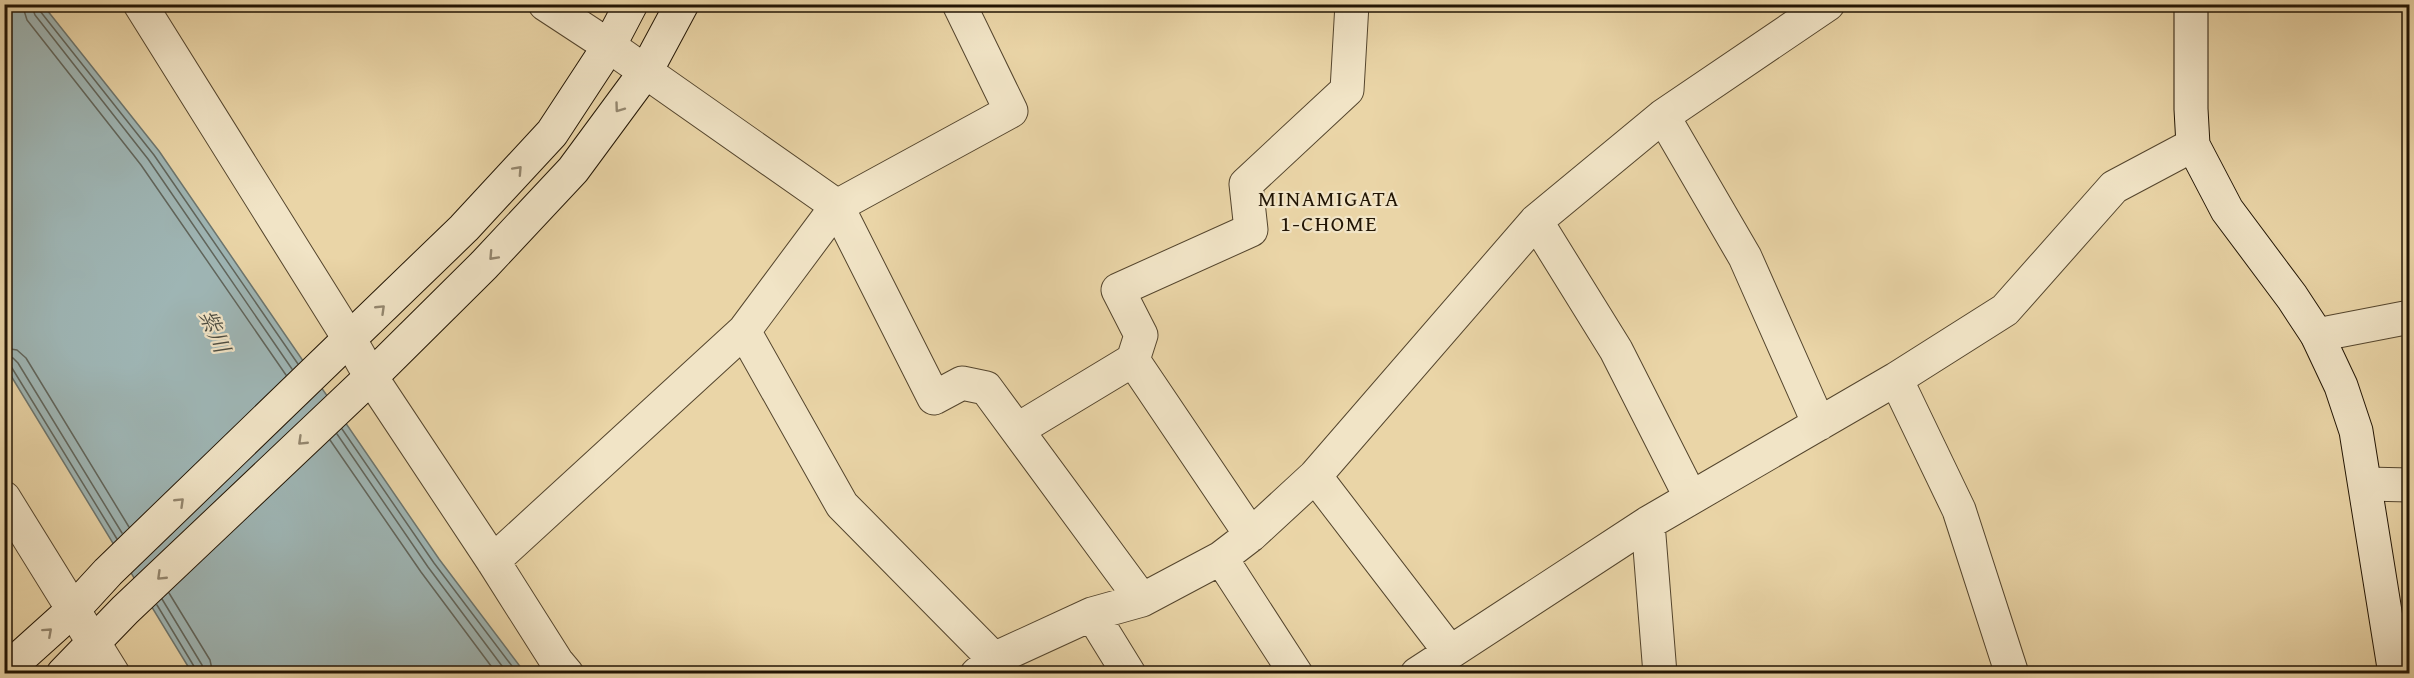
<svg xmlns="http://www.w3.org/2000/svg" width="2414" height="678" font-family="'Gentium Book Plus','Noto Serif JP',serif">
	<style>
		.water { fill: #9eb5b4; stroke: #6c756e; stroke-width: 1.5 }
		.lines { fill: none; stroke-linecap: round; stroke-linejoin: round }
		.shore { stroke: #60655c; stroke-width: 1.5 }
		.street-casing { stroke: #54452d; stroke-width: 35 }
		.secondary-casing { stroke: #221504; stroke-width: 35 }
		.street { stroke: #f1e4c6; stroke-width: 33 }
		.secondary { stroke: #f1e4c6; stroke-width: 33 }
		.oneway { stroke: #94876f }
		.labels { text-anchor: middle; stroke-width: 4.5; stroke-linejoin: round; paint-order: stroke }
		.neighbourhood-label { font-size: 22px; letter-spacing: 1.5px; fill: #221504; stroke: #f1e4c6 }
		.water-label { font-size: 22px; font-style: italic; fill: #4d4d42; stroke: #f1e4c6 }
	</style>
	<rect width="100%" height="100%" fill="#ead5a7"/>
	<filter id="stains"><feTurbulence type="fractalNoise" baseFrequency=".00333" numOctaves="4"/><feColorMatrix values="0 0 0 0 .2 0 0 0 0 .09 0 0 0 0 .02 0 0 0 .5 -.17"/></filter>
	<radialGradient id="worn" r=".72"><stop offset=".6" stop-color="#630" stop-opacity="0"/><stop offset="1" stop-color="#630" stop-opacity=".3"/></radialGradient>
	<path class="water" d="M5,5h38l116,146 280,408 86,114h-333l-187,-307z"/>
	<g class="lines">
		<path class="shore" d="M22,4l5,16 114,145 145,210
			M31,4l4,11 113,144 144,210
			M39,4l1,7 114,144 144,209
			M4,348l13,2 9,8 103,169
			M4,357l9,1 5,5 104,170
			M4,364l8,4 105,171
			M342,429l92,134 84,111
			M337,434l91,133 80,107
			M330,440l91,132 76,102
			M169,593l41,67 3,14
			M162,599l40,66 2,9
			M157,605l38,63 1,6"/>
		<defs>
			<path id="street" d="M140,4l210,336 21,37 122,184 64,101 10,12
				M545,4l64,42 228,160 97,192 28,-15 24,5 156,212
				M1663,116l82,141 74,167
				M1536,221l80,129 75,148
				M744,331l98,174 152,154
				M2317,335l93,-18
				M1133,360l8,-25 -23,-45 133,-60 -5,-46 101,-94 5,-86
				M1896,379l63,131 53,164
				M1017,430l116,-70 118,175
				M1315,476l135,176
				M2366,484l44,1
				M4,498l109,176
				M1648,523l12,151
				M1221,558l75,116
				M493,561l251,-230 93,-125 174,-95 -52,-107
				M1092,614l37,60
				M977,674l17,-15 98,-45 50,-14 79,-42 30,-23 64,-59 221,-255 127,-105 165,-112
				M1417,674l231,-151 248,-144 109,-69 109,-123 79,-42"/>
			<path id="secondary" d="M2191,4v105l2,36 34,65 65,87 25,38 24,51 15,45 39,243
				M4,672l70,-63 34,-37 356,-344 88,-95 57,-87 22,-42
				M63,674l62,-64 246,-233 113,-112 89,-95 73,-99 36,-67"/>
		</defs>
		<use href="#street" class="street-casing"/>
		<use href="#secondary" class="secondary-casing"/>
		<use href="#street" class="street"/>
		<use href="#secondary" class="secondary"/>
	</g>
	<defs><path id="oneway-chevron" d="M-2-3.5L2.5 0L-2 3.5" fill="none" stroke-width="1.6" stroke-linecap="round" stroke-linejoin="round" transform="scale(1.5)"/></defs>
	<g class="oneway">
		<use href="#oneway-chevron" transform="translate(619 108) rotate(126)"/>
		<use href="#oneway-chevron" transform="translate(518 170) rotate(-47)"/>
		<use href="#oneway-chevron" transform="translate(493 256) rotate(133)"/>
		<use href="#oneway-chevron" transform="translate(381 309) rotate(-44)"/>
		<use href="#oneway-chevron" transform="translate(302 441) rotate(136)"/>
		<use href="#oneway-chevron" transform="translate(180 502) rotate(-44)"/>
		<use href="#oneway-chevron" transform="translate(161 576) rotate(136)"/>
		<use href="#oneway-chevron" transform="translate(48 632) rotate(-42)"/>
	</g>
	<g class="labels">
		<g class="neighbourhood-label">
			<text x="1329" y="206">MINAMIGATA<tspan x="1329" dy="25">1-CHOME</tspan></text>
		</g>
		<g class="water-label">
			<text transform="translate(215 331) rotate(67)" y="8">紫川</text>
		</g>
	</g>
	<rect width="2414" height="678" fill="none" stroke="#ead5a7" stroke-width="24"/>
	<rect x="6" y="6" width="2402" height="666" fill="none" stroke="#221504" stroke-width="3"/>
	<rect x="12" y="12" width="2390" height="654" fill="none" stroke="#221504" stroke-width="1.5"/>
	<rect width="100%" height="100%" filter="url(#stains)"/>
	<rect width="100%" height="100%" fill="url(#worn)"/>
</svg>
